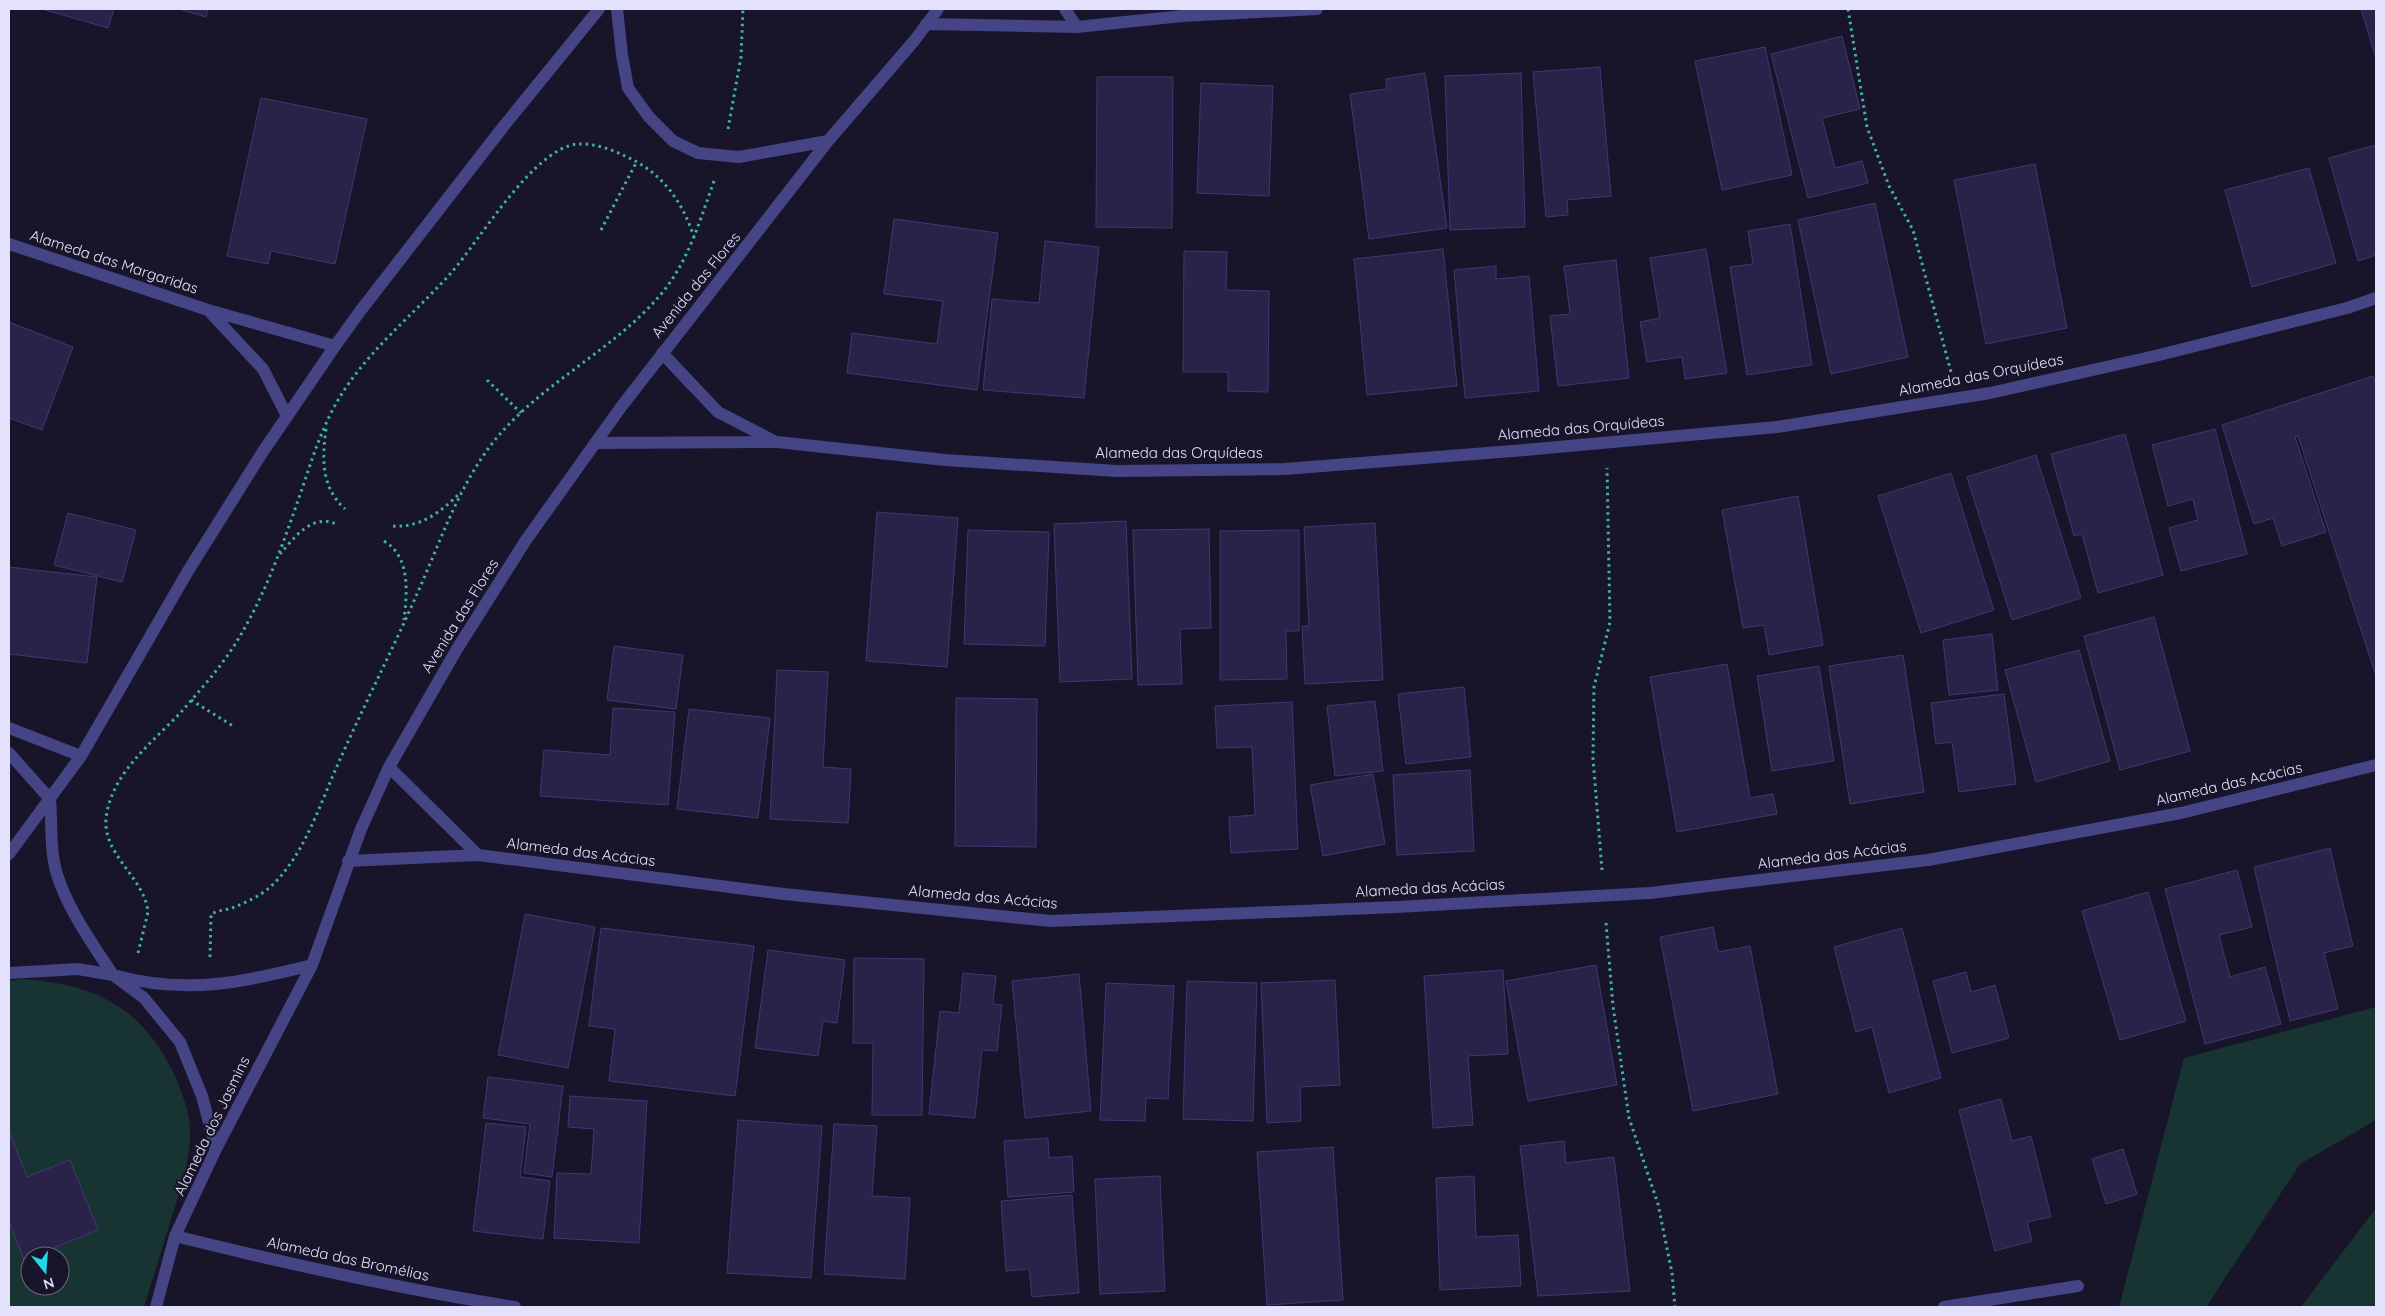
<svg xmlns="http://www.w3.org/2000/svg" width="2385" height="1316" font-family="Quicksand,sans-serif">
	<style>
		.green { fill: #183432; fill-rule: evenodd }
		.building { fill: #292249; stroke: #413773 }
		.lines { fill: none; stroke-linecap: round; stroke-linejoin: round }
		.path { stroke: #3fb2a8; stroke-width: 3; stroke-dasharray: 2.5 4; stroke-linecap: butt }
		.minor { stroke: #454484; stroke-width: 12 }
		.labels { text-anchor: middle; stroke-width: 4.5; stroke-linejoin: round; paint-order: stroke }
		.street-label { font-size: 15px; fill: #e3e1fc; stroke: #18142a }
	</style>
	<rect width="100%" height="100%" fill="#18142a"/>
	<path class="green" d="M19,979c73,4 122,26 155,95 8,18 17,41 16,61 0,27 -9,53 -17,78 -10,31 -19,63 -29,94h-135v-326zM30,1256h30v30h-30z
		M2376,1007v113l-76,44 -94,143h-87l65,-249z
		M2376,1208v99h-75z"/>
	<path class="building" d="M42,9h72l-6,19z
		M179,9h29l-2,8z
		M2361,9h15v49z
		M1842,36l18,73 -38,9 13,50 27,-7 6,22 -60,15 -37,-144z
		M1765,47l27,128 -70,15 -27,-129z
		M1600,67l11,129 -44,4 1,15 -22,2 -13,-145z
		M1425,73l22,155 -78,11 -19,-145 37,-5 -1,-10z
		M1521,73l4,154 -75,3 -5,-154z
		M1097,77h76l-1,151 -76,-1z
		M1201,83l72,3 -4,110 -72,-3z
		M261,98l106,21 -32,145 -64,-13 -3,13 -41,-8z
		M2376,145v110l-18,6 -29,-103z
		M2035,164l32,164 -81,16 -32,-164z
		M2309,168l27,95 -84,24 -27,-97z
		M1875,203l33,154 -77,17 -33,-154z
		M894,219l104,14 -21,157 -130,-17 5,-40 85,11 6,-43 -59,-7z
		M1790,224l22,141 -65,10 -17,-108 23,-3 -5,-33z
		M1045,241l54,6 -15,151 -101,-8 9,-91 47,4z
		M1443,249l14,137 -90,9 -13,-136z
		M1706,249l21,124 -42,6 -3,-22 -35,5 -7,-40 20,-4 -10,-60z
		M1184,251l43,1 -1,38 43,1 -1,101 -40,-1v-19h-45z
		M1616,260l13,118 -71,8 -8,-70 20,-2 -6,-48z
		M1496,266v13l33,-3 10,115 -74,7 -11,-128z
		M9,322l64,25 -31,83 -33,-12z
		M2373,376l3,9v291l-78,-240 -3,1 31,95 -44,14 -9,-28 -19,6 -32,-99z
		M2215,429l32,125 -66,17 -12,-43 29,-8 -5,-21 -25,7 -16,-61z
		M2125,434l38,141 -65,18 -16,-59 -8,2 -23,-82z
		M2036,455l45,143 -69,22 -45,-143z
		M1951,473l43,137 -73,23 -43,-137z
		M1798,496l25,149 -54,10 -5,-30 -21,3 -21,-118z
		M877,512l81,6 -11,149 -81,-6z
		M68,513l68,17 -14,52 -68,-17z
		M1126,521l6,158 -72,3 -6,-158z
		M1375,523l8,157 -78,4 -3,-58h7l-5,-99z
		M1209,529l2,99 -31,1 2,55 -44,1 -5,-155z
		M968,530l81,2 -4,114 -81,-2z
		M1299,530v101h-13l1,48 -67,1v-149z
		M9,567l88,10 -10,86 -78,-9z
		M2154,617l36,134 -70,19 -36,-134z
		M1992,634l6,56 -49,5 -6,-55z
		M614,646l69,9 -7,54 -69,-9z
		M2079,650l31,111 -74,21 -31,-112z
		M1903,655l21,137 -74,12 -21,-138z
		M1727,664l23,134 23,-4 4,20 -100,18 -27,-155z
		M1819,666l15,95 -62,10 -15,-95z
		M777,670l51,2 -5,95 28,2 -3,54 -78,-4z
		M1464,687l7,70 -65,7 -8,-70z
		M2004,694l12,90 -57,8 -7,-50 -16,2 -5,-41z
		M956,698l81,1 -1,148 -81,-1z
		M1375,701l8,70 -48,5 -8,-70z
		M1292,702l6,147 -67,4 -2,-36 26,-2 -3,-68 -35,1 -2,-42z
		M613,708l62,4 -7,93 -128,-9 4,-46 66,5z
		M689,709l81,9 -12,100 -81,-9z
		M1470,770l4,81 -77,4 -4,-80z
		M1373,774l12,70 -62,12 -13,-71z
		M2330,848l23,98 -29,7 14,56 -48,12 -36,-154z
		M2237,870l15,57 -33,8 11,42 35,-10 16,57 -76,20 -40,-155z
		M2148,892l38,129 -66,19 -38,-129z
		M525,914l70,13 -27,141 -70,-13z
		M1713,927l5,25 32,-6 28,148 -85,17 -33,-174z
		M601,928l153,18 -19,150 -126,-15 6,-52 -26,-3z
		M1902,928l39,150 -52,15 -17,-66 -16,5 -22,-85z
		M768,950l77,10 -8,63 -14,-2 -5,35 -63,-8z
		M854,958l70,1 -2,156h-50l1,-72h-20z
		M1596,965l21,120 -89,16 -22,-120z
		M1503,970l5,84 -40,2 5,69 -40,3 -9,-152z
		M1966,972l5,20 24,-7 14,53 -57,15 -19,-72z
		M963,973l33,3 -3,28 9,1 -5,46 -15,-1 -7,68 -46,-4 11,-103 19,2z
		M1079,974l12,137 -66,7 -13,-137z
		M1335,980l5,105 -40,2 1,34 -34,2 -6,-140z
		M1187,981l70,2 -4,138 -70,-2z
		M1106,983l68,3 -6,113 -22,-1 -1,23 -45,-1z
		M488,1077l75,9 -11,91 -28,-4 6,-49 -47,-6z
		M570,1096l77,5 -8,142 -85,-5 3,-65 34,1 3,-45 -26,-2z
		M2001,1099l11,42 19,-5 20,81 -24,5 5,19 -37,10 -36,-141z
		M738,1120l84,6 -11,152 -84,-5z
		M486,1123l40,4 -6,50 30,4 -7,58 -70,-8z
		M834,1124l43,2 -5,70 38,2 -5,81 -81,-5z
		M9,1131l18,46 43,-17 28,70 -74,30 -15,-39z
		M1048,1138l1,20 23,-2 2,36 -66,5 -4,-56z
		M1564,1141l2,22 48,-6 16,134 -92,5 -18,-150z
		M1333,1147l10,153 -76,5 -10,-153z
		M2123,1149l14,45 -31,10 -14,-45z
		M1160,1176l5,115 -65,3 -5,-115z
		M1474,1176l2,61 42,-2 3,51 -81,4 -4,-112z
		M1072,1195l7,98 -47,4 -3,-28 -23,2 -5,-70z"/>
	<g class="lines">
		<path class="path" d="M1848,9l19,118 22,59 24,44 38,142
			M728,129l13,-72 2,-48
			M601,230l36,-69
			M487,380l34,33
			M326,429c-4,30 -5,58 19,80
			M393,526c28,2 49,-15 68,-34
			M384,541c27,16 23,52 20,79
			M280,554c14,-16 32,-41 56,-30
			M191,700l42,26
			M1602,870l-9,-112 1,-71 16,-65 -3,-154
			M1606,923l7,83 16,112 29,86 14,69 3,34
			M138,953l10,-41c-4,-37 -50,-59 -41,-100 8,-42 47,-71 75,-101 19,-22 40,-45 55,-70 29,-47 47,-100 65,-152 11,-33 22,-68 41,-97 29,-45 73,-80 108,-119 29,-33 82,-124 126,-129 16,-1 34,5 48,12 37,16 57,45 69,81
			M210,957l1,-43c8,-4 17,-4 26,-8 10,-4 24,-11 32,-18 35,-31 50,-82 69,-124 25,-57 54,-113 79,-170 22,-49 39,-101 71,-145 46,-63 124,-96 174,-156 27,-33 38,-73 52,-112"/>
		<path class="minor" d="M617,9l5,46 6,33 21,29 24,24 25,12 41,4 89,-16
			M1065,9l12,18
			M926,24l151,3 105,-11 135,-7
			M9,244l199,66 127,36
			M208,310l55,59 24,47
			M662,353l56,59 56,29
			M595,443l182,-1 168,18 172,11 168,-2 240,-19 252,-23 213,-34 165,-37 192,-48 29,-10
			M9,728l72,28
			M9,753l41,46
			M389,767l89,88
			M50,799c2,20 0,43 4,63 7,38 38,81 59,113 73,20 128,8 199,-10
			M9,854l72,-98 107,-185 74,-118 73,-107 26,-36 142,-183 96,-118
			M348,861l130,-6 306,39 267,27 346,-14 253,-14 278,-33 253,-47 195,-48
			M9,973l69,-4 35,6 31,23 36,44 22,54 14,53
			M175,1236c113,28 225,53 340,71
			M156,1307l19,-71 41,-87 96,-184 49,-136 28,-62 68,-118 69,-109 95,-133 207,-266 86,-100 24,-32
			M1944,1307l134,-21"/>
	</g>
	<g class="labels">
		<g class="street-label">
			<text transform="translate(114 262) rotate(18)" y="5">Alameda das Margaridas</text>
			<text transform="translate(696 285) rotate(-51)" y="5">Avenida das Flores</text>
			<text transform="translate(1981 375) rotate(-11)" y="5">Alameda das Orquídeas</text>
			<text transform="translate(1581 428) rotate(-5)" y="5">Alameda das Orquídeas</text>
			<text x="1179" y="458">Alameda das Orquídeas</text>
			<text transform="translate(460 616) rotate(-58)" y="5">Avenida das Flores</text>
			<text transform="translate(2229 784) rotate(-13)" y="5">Alameda das Acácias</text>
			<text transform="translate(581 852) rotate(7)" y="5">Alameda das Acácias</text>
			<text transform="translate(1832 855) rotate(-7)" y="5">Alameda das Acácias</text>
			<text transform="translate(1430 888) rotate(-3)" y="5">Alameda das Acácias</text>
			<text transform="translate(983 897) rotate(5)" y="5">Alameda das Acácias</text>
			<text transform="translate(212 1126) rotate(-64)" y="5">Alameda dos Jasmins</text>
			<text transform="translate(348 1259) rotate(12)" y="5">Alameda das Bromélias</text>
		</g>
	</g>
	<rect width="2385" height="1316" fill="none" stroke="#e3e1fc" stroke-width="20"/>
	<g transform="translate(45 1271) rotate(163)"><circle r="24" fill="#18142a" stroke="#69667e"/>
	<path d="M0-4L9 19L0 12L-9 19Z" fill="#21d9e8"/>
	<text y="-8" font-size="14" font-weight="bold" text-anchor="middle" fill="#e3e1fc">N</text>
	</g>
</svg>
